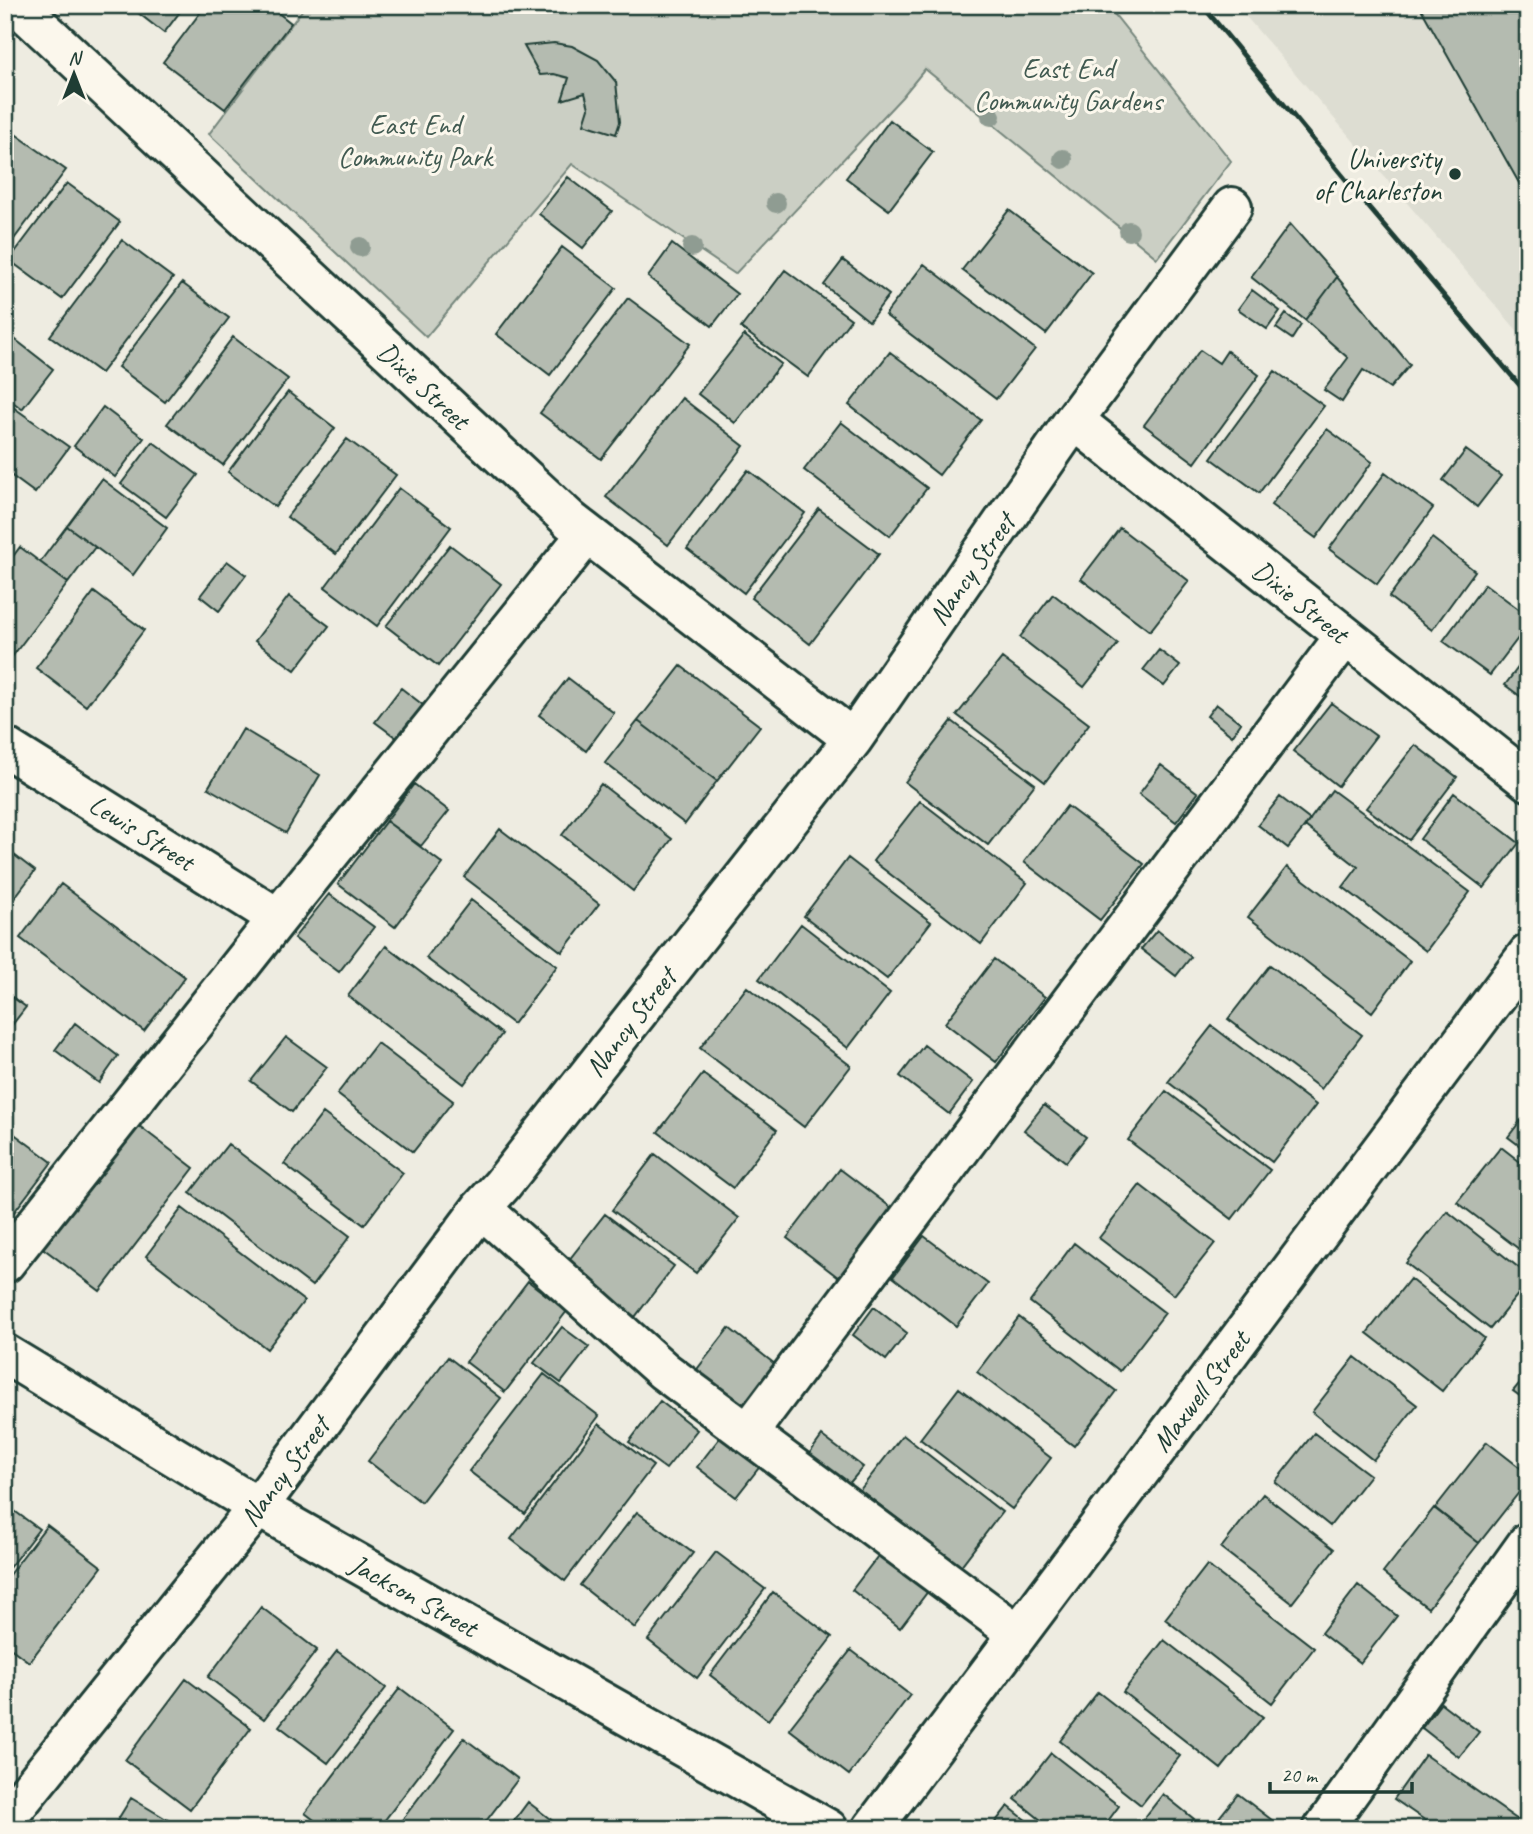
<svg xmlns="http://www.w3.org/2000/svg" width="1533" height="1834" font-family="Caveat,sans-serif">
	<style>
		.built { fill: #ddddd2 }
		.green { fill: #cbcfc4; stroke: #75867c; stroke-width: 2 }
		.building { fill: #b4bbb0; stroke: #1f3d34; stroke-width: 2 }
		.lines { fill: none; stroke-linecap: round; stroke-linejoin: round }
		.minor-casing { stroke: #1f3d34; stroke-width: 44 }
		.minor { stroke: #fbf7ec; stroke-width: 38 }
		.rail { stroke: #1f3d34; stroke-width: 5 }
		.tree { fill: #8f9c92 }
		.poi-dot { fill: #1f3d34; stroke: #fbf7ec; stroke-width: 2.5 }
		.labels { text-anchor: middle; stroke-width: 6; stroke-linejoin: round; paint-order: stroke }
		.park-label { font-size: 28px; fill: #415a51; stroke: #fbf7ec }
		.poi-label { font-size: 28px; fill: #1f3d34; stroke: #fbf7ec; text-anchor: end }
		.street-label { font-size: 28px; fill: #1f3d34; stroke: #fbf7ec }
	</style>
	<rect width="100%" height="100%" fill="#eeece1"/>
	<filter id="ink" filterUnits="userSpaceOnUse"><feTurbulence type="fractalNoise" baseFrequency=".0143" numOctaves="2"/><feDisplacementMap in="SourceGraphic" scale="14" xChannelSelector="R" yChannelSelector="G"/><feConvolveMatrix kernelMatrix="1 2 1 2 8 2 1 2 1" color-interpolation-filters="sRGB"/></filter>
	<g filter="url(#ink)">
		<path class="built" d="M1236,5h292v338z"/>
		<path class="green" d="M306,5h801l124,156 -74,97 -232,-189 -23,28 -167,177 -163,-110 -146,173 -217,-203z"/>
		<path class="building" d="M128,5h57l-21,28z
			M206,5h62l23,18 -66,86 -62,-47z
			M1419,5h109v194z
			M554,43l18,3 26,14 18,22 4,40 -4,12 -32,-10 5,-16 -4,-15 -23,7 7,-22 -15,-4 -14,1 -16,-29z
			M890,120l43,32 -44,58 -43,-32z
			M14,133l52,37 -61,81v-106z
			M568,177l44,34 -29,37 -44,-34z
			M67,183l53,39 -58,77 -53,-39z
			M1009,210l83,63 -46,61 -84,-64z
			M1290,224l47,53 -32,43 -54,-43z
			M122,240l51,38 -72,95 -51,-37z
			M672,244l65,50 -25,32 -64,-49z
			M562,247l54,41 -66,87 -54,-41z
			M843,260l46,35 -20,26 -45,-36z
			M924,264l111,85 -39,50 -111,-84z
			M785,270l66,49 -43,58 -67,-49z
			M1337,277l73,88 -20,23 -27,-18 -21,32 -18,-12 24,-32 -43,-38z
			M182,283l47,35 -64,84 -47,-35z
			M1252,290l28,21 -13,18 -29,-20z
			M628,298l62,46 -89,115 -61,-46z
			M1286,314l15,11 -9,14 -16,-11z
			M744,335l37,29 -46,59 -37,-29z
			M12,337l41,32 -31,40 -17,-13v-50z
			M233,337l55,42 -65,86 -56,-41z
			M1200,350l19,13 8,-12 32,24 -64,88 -51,-38z
			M890,352l91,68 -42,55 -90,-70z
			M1275,371l49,35 -65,87 -48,-35z
			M288,392l47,36 -60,79 -47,-35z
			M682,398l62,48 -76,99 -62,-48z
			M6,402l63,45 -34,46 -30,-22z
			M103,407l41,31 -29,39 -41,-31z
			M841,422l86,66 -37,48 -86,-66z
			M1327,429l45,33 -56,76 -45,-33z
			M347,439l49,36 -60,79 -49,-37z
			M153,442l45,33 -32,42 -45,-33z
			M1466,450l35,26 -24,31 -34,-27z
			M748,470l57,43 -61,80 -57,-44z
			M1385,473l48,35 -56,76 -48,-35z
			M102,479l65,49 -34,47 -66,-49z
			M399,488l52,39 -74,99 -52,-39z
			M819,509l60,45 -69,90 -59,-46z
			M67,526l28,21 -27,36 -28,-21z
			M1120,528l69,53 -39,50 -69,-52z
			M1432,538l43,33 -43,59 -43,-33z
			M450,545l51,39 -63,82 -52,-40z
			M20,547l48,36 -63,83v-99z
			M227,561l19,14 -27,36 -19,-15z
			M1485,584l43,32v9l-38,50 -47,-34z
			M94,592l50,38 -58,76 -50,-38z
			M1053,594l65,50 -34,43 -64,-50z
			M289,596l40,30 -34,44 -40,-29z
			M1159,650l21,16 -16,20 -21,-16z
			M1528,654v48l-23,-17z
			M1002,658l87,66 -44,58 -88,-67z
			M681,666l79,60 -43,55 -79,-60z
			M568,678l46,35 -28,38 -47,-36z
			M401,688l22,17 -25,34 -23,-17z
			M1331,703l45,33 -38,50 -45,-35z
			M1216,704l25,19 -9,13 -25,-20z
			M638,721l79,60 -32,43 -80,-61z
			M952,721l83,63 -47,61 -83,-63z
			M243,729l77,46 -34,58 -78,-45z
			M1415,745l42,32 -48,63 -43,-32z
			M1161,765l37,28 -22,29 -37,-28z
			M414,784l35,27 -28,35 -35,-25z
			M601,784l71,55 -39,52 -71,-56z
			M1332,790l138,102 -44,59 -83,-64 15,-20 -53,-41z
			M1454,793l65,50 -35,45 -64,-49z
			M1280,797l30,23 -22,28 -30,-23z
			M920,801l107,82 -46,61 -108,-83z
			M1067,806l77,58 -44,56 -76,-58z
			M386,821l57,43 -48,63 -57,-43z
			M500,829l99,75 -37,48 -98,-75z
			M5,848l30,23 -30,39z
			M848,858l83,64 -44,57 -83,-63z
			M1287,867l123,94 -38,51 -124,-95z
			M61,884l124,93 -41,54 -124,-93z
			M329,894l45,33 -35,45 -45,-34z
			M471,900l86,66 -44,58 -87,-66z
			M801,924l89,69 -42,55 -89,-69z
			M1157,930l34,27 -15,19 -35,-27z
			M386,946l116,88 -38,50 -116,-88z
			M994,959l51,38 -49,65 -51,-39z
			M1270,965l92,70 -41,54 -93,-70z
			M747,987l104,79 -47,61 -104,-79z
			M5,992l21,15 -21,27z
			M75,1023l43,33 -19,27 -44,-33z
			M1212,1026l104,79 -44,57 -104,-80z
			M286,1037l41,30 -35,45 -41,-31z
			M377,1043l76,58 -40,51 -76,-58z
			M924,1045l49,37 -24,32 -49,-38z
			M703,1074l74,56 -44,58 -75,-56z
			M1166,1091l104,79 -38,49 -104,-79z
			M1044,1105l42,32 -20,25 -42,-32z
			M1528,1111v41l-20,-15z
			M323,1113l80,60 -39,52 -80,-61z
			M134,1122l60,46 -94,123 -60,-45z
			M5,1127l47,35 -47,62z
			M228,1144l122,92 -38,50 -122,-93z
			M1501,1147l27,21v88l-71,-54z
			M655,1154l84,64 -43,55 -84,-63z
			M840,1169l57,43 -54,69 -56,-43z
			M1140,1185l75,58 -41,52 -75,-57z
			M182,1208l122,93 -37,48 -121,-93z
			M1447,1211l81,64v7l-38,47 -84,-66z
			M605,1214l69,52 -39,51 -70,-52z
			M924,1236l64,48 -32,42 -63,-49z
			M1074,1243l91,70 -45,58 -90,-69z
			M1410,1279l74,59 -42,53 -75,-58z
			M528,1281l39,30 -62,81 -39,-30z
			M874,1307l33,26 -21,27 -33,-25z
			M1019,1317l97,74 -42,55 -97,-74z
			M562,1327l27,20 -28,36 -27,-20z
			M729,1328l47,37 -38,48 -47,-36z
			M448,1357l53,41 -80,104 -53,-41z
			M1355,1357l62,48 -44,55 -61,-48z
			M1528,1373v29l-15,-11z
			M544,1374l55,42 -74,98 -56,-43z
			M959,1388l92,70 -39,51 -92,-70z
			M660,1401l37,29 -31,39 -37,-27z
			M599,1424l54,42 -88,115 -54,-42z
			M726,1430l39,30 -29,37 -39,-30z
			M1314,1433l56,42 -40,51 -55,-44z
			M903,1435l99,77 -42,55 -100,-77z
			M822,1436l41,31 -20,24 -39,-30z
			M1487,1442l41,32v7l-49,62 -44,-35z
			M1263,1494l71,55 -42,54 -71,-55z
			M5,1504l34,25 -34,44z
			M1434,1508l45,35 -51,65 -45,-35z
			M637,1512l56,41 -58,75 -55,-43z
			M47,1525l55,42 -73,95 -24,-18v-64z
			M884,1548l48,38 -32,42 -48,-38z
			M716,1552l49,37 -68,89 -49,-38z
			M1207,1565l107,83 -42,55 -107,-84z
			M1358,1585l39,31 -37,47 -39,-30z
			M773,1592l59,45 -64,83 -58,-45z
			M261,1607l56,43 -53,69 -56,-42z
			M1164,1640l99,77 -42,52 -98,-77z
			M851,1650l59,45 -61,80 -60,-46z
			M337,1651l49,37 -58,75 -49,-37z
			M186,1679l65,49 -61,81 -65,-49z
			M400,1688l54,41 -76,100h-52l-21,-16z
			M1098,1692l82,64 -39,49 -81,-64z
			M1441,1703l38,29 -20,25 -37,-29z
			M464,1738l54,41 -38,50h-74l-7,-5z
			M1051,1753l68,53 -17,23h-50l-37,-30z
			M1425,1755l103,72v2h-107l5,-8 -32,-22z
			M1163,1794l31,25 -8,10h-50z
			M1238,1794l39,30 -3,5h-64z
			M131,1798l52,31h-71z
			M528,1802l35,27h-55z
			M1008,1806l29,23h-47z"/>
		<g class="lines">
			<defs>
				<path id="minor" d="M17,5l554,516 282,218
					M1074,420l454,361
					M5,747l273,171
					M481,1208l183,163 354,263
					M5,1263l273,-345 309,-384
					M5,1354l253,153 570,322
					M748,1433l597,-797
					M5,1820l253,-313 223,-299 21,-23 351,-446 221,-319 158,-213
					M872,1829l656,-875
					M1323,1829l205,-287"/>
			</defs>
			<use href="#minor" class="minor-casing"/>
			<use href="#minor" class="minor"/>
			<path class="rail" d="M1202,5l164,199 162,191"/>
		</g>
		<g class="tree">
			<circle cx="991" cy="116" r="10"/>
			<circle cx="1063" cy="159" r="10"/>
			<circle cx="776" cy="203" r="10"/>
			<circle cx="1129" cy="231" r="10"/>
			<circle cx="360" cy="247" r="10"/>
			<circle cx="692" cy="247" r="10"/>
		</g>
	</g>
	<circle class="poi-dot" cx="1455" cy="174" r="7"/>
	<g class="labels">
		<g class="park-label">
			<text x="1068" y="78">East End<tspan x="1068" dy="32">Community Gardens</tspan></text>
			<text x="415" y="134">East End<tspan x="415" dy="32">Community Park</tspan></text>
		</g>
		<g class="poi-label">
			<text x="1441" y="168">University<tspan x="1441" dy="32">of Charleston</tspan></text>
		</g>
		<g class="street-label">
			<text transform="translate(424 385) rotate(43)" y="10">Dixie Street</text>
			<text transform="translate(971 569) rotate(-55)" y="10">Nancy Street</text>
			<text transform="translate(1301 601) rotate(39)" y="10">Dixie Street</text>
			<text transform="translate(142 832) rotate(32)" y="10">Lewis Street</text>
			<text transform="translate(630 1022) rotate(-52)" y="10">Nancy Street</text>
			<text transform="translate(1200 1391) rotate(-53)" y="10">Maxwell Street</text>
			<text transform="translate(284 1471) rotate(-53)" y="10">Nancy Street</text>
			<text transform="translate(414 1595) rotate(29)" y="10">Jackson Street</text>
		</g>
	</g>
	<rect width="1533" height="1834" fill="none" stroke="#fbf7ec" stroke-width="28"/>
	<rect x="14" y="14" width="1505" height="1806" fill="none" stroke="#1f3d34" stroke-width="2.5" filter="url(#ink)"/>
	<g transform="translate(74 74)" stroke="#fbf7ec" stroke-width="5" paint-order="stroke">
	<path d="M0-5L12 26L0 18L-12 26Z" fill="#1f3d34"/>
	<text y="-10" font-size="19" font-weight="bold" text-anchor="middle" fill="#1f3d34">N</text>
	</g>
	<path d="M1270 1782v10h142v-10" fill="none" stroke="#1f3d34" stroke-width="3.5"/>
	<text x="1281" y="1782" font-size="21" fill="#1f3d34" stroke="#fbf7ec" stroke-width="5" paint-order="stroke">20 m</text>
</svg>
